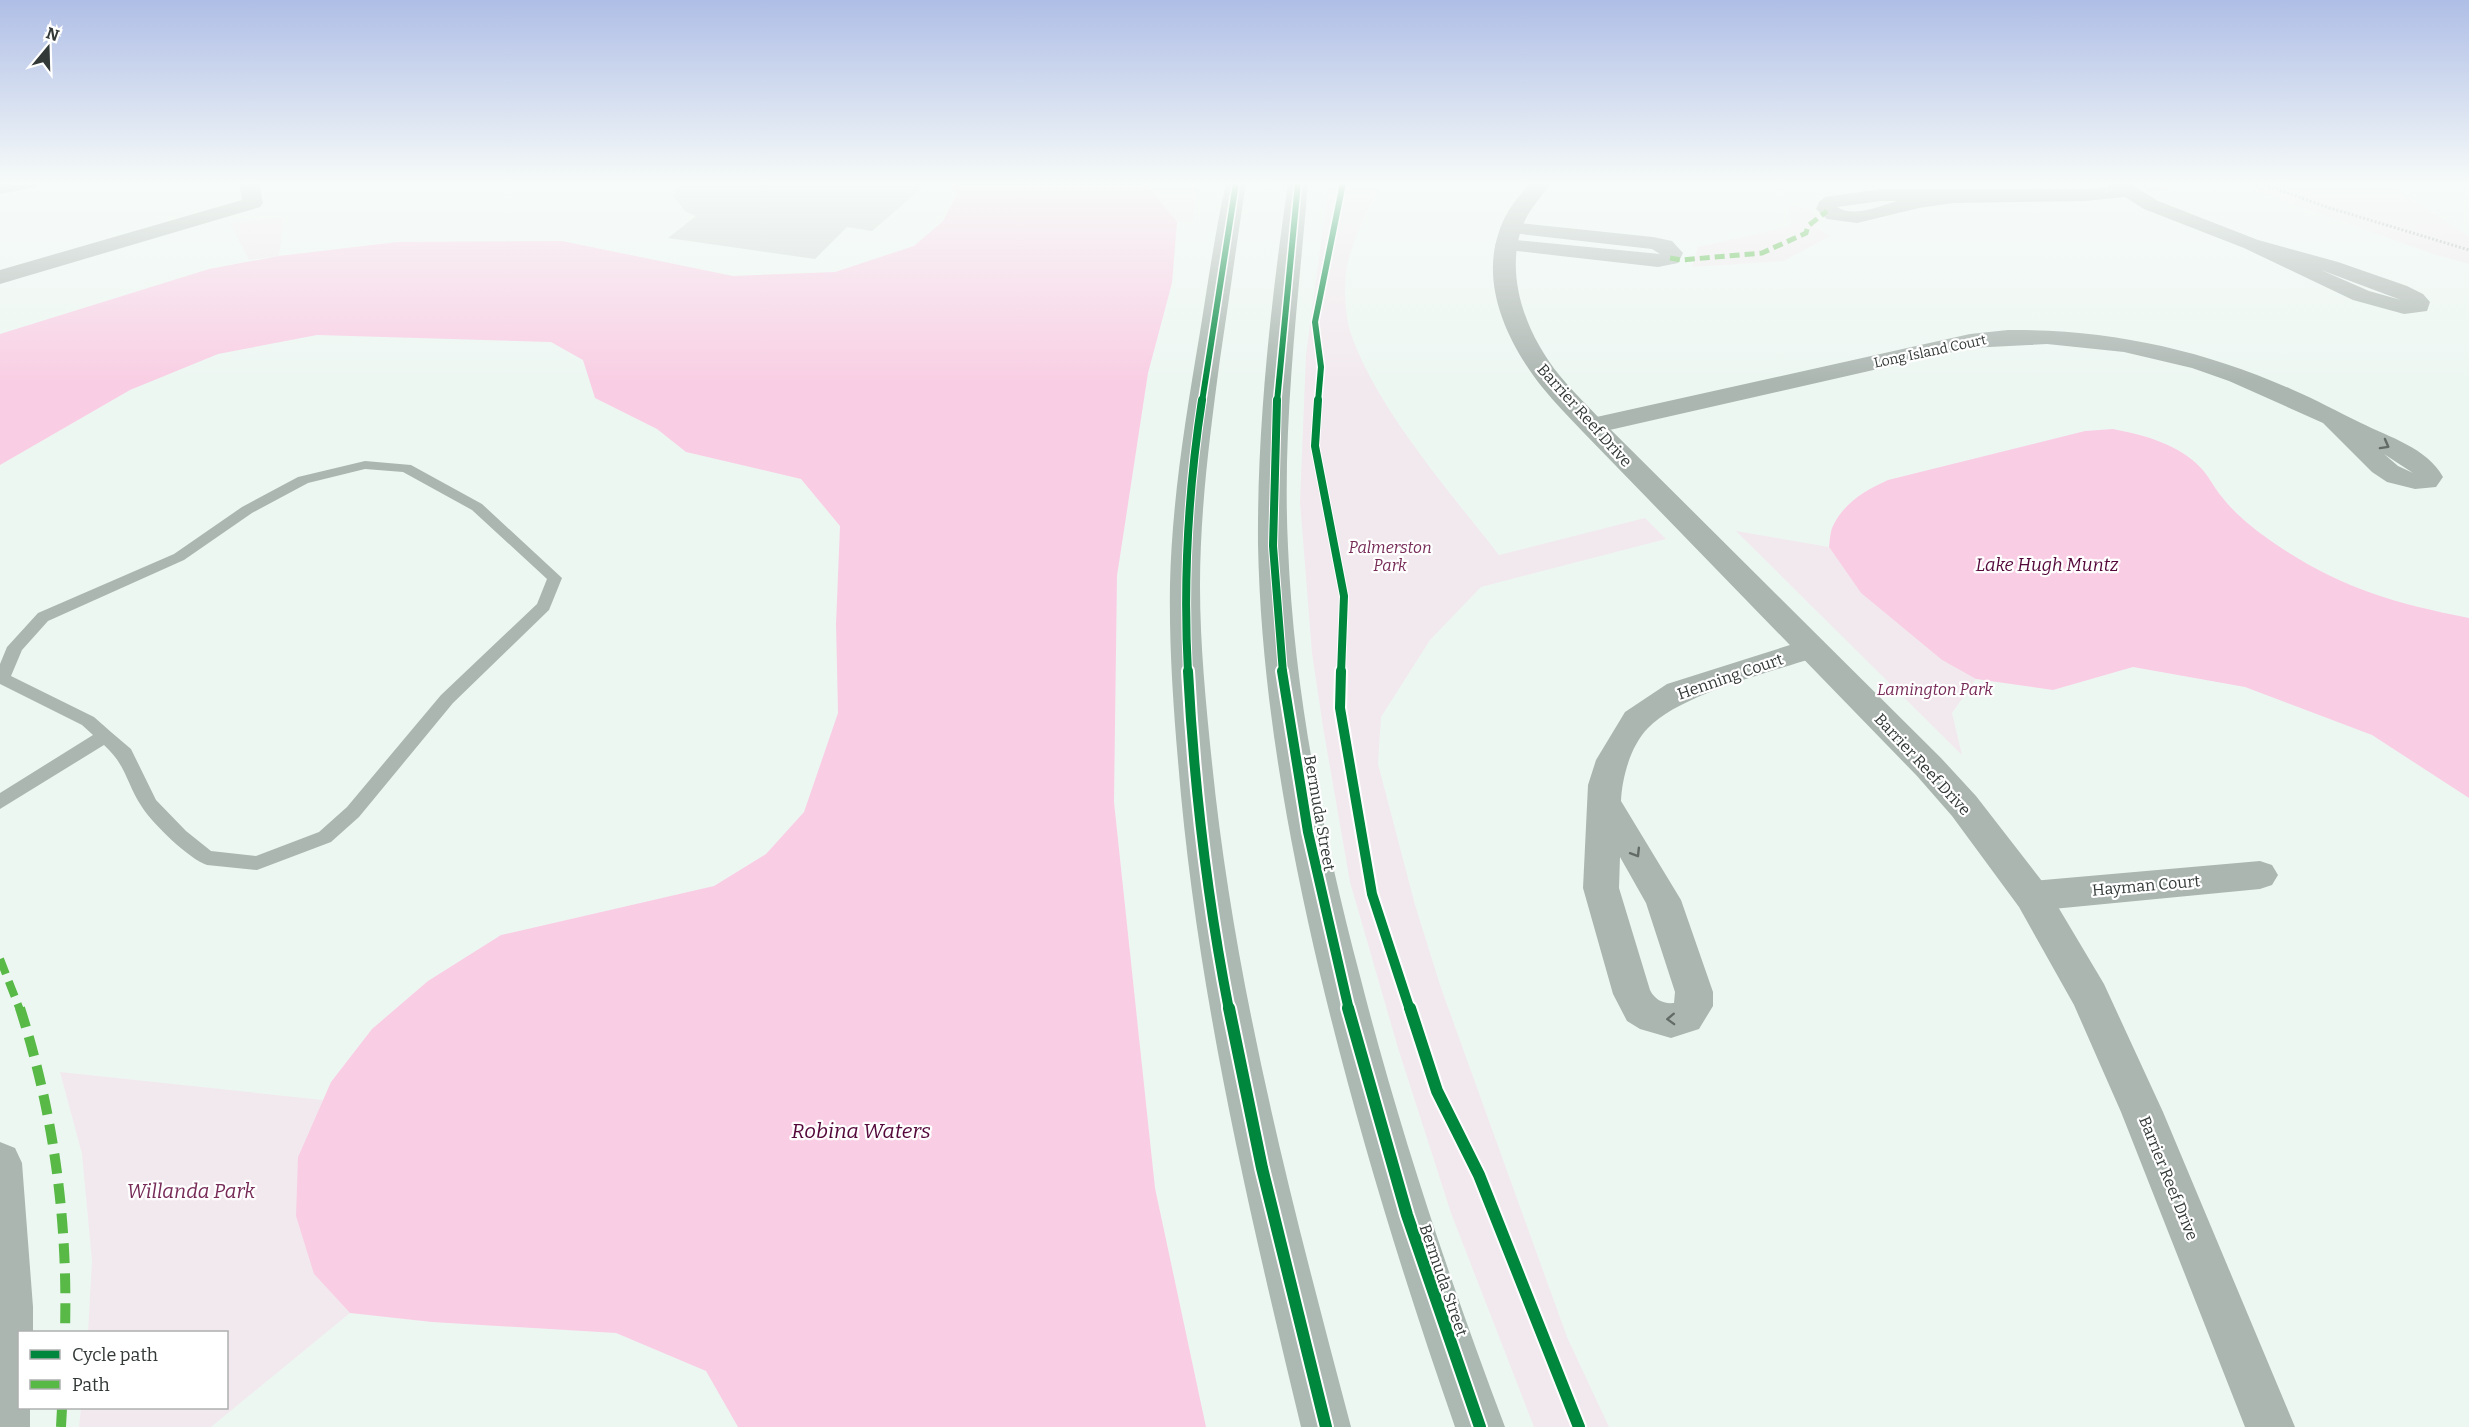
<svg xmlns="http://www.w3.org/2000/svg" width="2469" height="1427" font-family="Bitter,serif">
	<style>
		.green { fill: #f2e9ee }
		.water { fill: #f9cee4 }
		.building { fill: #d2dad6 }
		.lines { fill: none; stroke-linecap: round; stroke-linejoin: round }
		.path { stroke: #aeb6b3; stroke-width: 3; stroke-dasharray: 2 2; stroke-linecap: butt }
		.service { fill: #acb6b1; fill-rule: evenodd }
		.minor { fill: #acb6b1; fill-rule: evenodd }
		.tertiary { fill: #acb6b1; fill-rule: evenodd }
		.primary { fill: #acb8b2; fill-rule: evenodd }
		.quiet-far2 { stroke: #58b947; stroke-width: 5; stroke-dasharray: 10 5; stroke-linecap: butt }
		.quiet-far1 { stroke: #58b947; stroke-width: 8; stroke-dasharray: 16 8; stroke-linecap: butt }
		.quiet { stroke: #58b947; stroke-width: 10; stroke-dasharray: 20 10; stroke-linecap: butt }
		.cycleway-far3-casing { stroke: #fff; stroke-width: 9 }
		.cycleway-far2-casing { stroke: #fff; stroke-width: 10 }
		.cycleway-far1-casing { stroke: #fff; stroke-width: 14 }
		.cycleway-casing { stroke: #fff; stroke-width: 16 }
		.cycleway-far3 { stroke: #00873e; stroke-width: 6 }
		.cycleway-far2 { stroke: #00873e; stroke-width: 8 }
		.cycleway-far1 { stroke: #00873e; stroke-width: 10 }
		.cycleway { stroke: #00873e; stroke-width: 12 }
		.oneway { stroke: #636b67 }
		.labels { text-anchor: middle; stroke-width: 4.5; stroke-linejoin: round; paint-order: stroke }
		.far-street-label { font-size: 14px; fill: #323936; stroke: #fff }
		.street-label { font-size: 16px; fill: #323936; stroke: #fff }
		.park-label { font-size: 16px; font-style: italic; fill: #772c58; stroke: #fff }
		.water-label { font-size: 18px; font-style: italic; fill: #54083a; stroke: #fff }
		.near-park-label { font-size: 20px; font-style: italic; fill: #772c58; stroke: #fff }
		.near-water-label { font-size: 21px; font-style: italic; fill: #54083a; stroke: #fff }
	</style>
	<rect width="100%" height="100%" fill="#edf7f2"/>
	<path class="green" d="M1145,183h53l-5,39h-16z
		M1329,183h53c-11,22 -25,47 -32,71 -7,22 -6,55 0,77 25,76 100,161 149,224l146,-37 21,21 -185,48 -51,53 -49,77 -3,47 37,141 26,83 126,349 42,90h-75l-83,-214 -53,-165 -48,-166 -27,-155 -11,-74 -12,-151 6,-147z
		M2139,183h87l-56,5 2,2 -22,2z
		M2234,183h153l82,53v28l-33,-9z
		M1789,206l20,3 13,12 -6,6 14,9 -46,25 -92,6 6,-20 93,-21z
		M284,217l-5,39 -30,4 -19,-37z
		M1736,531l93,16 32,46 81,67 34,19 -24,34 10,42z
		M60,1072l263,28 -25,57 16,117 36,39 -139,114h-132l2,-19h145v-76h-138l4,-71 -10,-107z"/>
	<path class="water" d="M946,183h199l32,39 -5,61 -24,90 -31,203 -3,226 41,386 51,239h-468l-32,-56 -90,-38 -184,-11 -82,-9 -36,-39 -18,-58 2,-59 33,-75 41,-53 56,-48 73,-46 213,-49 52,-32 38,-42 34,-99 -2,-89 4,-98 -39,-47 -115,-27 -29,-23 -62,-31 -12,-38 -32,-18 -234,-7 -99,19 -88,36 -130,75v-131l209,-65 70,-13 118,-14 165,-1 171,35 102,-4 79,-26 29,-25 14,-28z
		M2113,429c31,6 65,15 87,38 9,9 14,21 22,30 14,18 33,33 52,46 64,44 119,60 195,75v180l-97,-63 -127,-48 -112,-20 -80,23 -77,-11 -34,-19 -81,-67 -32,-46c1,-7 1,-17 5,-23 11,-22 32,-34 54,-44l197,-49z"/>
	<path class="building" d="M679,183h249l-56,48 -25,-4 -32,32 -147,-21 28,-22 -10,-4 -13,-16z"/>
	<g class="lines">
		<path class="path" d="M2266,183l2,3 62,22 139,42"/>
		<path class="service" d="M365,461l46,4 71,39 80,74 -13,32 -96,93 -94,114 -28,25 -74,28 -50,-5c-18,-6 -54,-41 -65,-58 -16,-24 -15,-41 -38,-62l-104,64v-16l93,-58 -11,-10 -82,-41v-20l7,-17 31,-34 136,-59 68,-47 56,-30zM365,469l38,3 69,38 75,69 -10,25 -96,91 -94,112 -28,25 -63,24 -45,-5 -25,-20 -30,-31 -25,-51 -20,-17 -17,-15 -83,-41 11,-26 26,-29 136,-61 68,-47 56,-30z"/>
		<path class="minor" d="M0,183h39l-3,4 -36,7z
			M239,183h20l4,20 -3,4 -260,77v-14l242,-70z
			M2106,183h23l29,18 100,39 80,22 69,24 16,8 7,8 -3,9 -23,3 -51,-14 -109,-52 -100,-39 -19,-12 -40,4 -132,2 -34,5 -62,15 -30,-4 -11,-10 3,-7 6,-5 56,-8h204l24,-2zM1881,201h16c-16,5 -44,17 -60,6zM2321,270l80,30 -32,-9z
			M1510,222l143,15 19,4 11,12 -5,10 -20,4 -159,-18 -4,-4 4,-4 7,-2 154,15 -8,-5 -149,-17 -3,-4 3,-4z
			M2008,330c99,-1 193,19 283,59 24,10 47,23 70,34 28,14 66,25 82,54l-7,10 -21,2 -28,-7 -15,-10 -49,-49 -94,-42 -37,-13 -68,-16 -77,-8 -77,4 -378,86 -9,-3 -4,-5 4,-5 9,-3 378,-84zM2384,454l29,19 -15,-7z
			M1812,638l11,3 4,7 -4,7c-48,16 -141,38 -175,73 -17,17 -26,49 -27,73l60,99 32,92v14l-14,23 -28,9 -31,-9 -13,-8 -14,-27 -30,-106 5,-103 8,-25 29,-48 42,-28zM1620,857l26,46 29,89 -1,11c-11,1 -19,-3 -24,-13l-31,-102z
			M2260,861l12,4 6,10 -6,10 -12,4 -228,22 -13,-5 -5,-10 5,-10 13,-5z"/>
		<path class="tertiary" d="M1530,183h21c-10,15 -24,28 -30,47 -16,50 7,107 39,146 13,16 28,30 41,44l340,338 35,38 69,89 59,99 59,128 132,315h-50l-124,-315 -47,-107 -55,-98 -67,-91 -35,-40 -334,-344c-14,-15 -28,-29 -41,-45 -34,-43 -63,-103 -42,-158 6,-18 18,-32 30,-46z
			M0,1142l15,6 7,15 11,144v25h-13v76h10v19h-30z"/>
		<path class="primary" d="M1226,183h20c-9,58 -17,117 -26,176 -10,75 -20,151 -20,227 0,59 6,118 12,177 23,226 81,445 139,664h-50c-53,-220 -105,-440 -123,-666 -5,-59 -9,-118 -8,-177 2,-85 16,-168 30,-252 8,-49 15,-100 26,-149z
			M1288,183h20c-10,121 -26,243 -20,364 6,145 35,289 72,429 39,153 89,303 145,451h-50c-52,-149 -98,-299 -135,-453 -33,-140 -59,-284 -62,-429 -1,-118 13,-245 30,-362z"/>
		<path class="quiet-far2" d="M1670,258l11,2 81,-7 44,-20 2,-7 19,-15"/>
		<path class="quiet-far1" d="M0,959l20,51"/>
		<path class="quiet" d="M20,1008c34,106 48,213 45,324
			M61,1427l1,-19"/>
		<defs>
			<path id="cycleway-far3" d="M1202,402l34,-219
				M1277,402l21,-219
				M1318,402l3,-35 -6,-45 28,-139"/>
			<path id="cycleway-far2" d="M1277,400l-4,146 10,127
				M1318,400l-3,46 29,150 -3,77
				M1188,673c-5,-92 0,-182 14,-273"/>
			<path id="cycleway-far1" d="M1188,671c6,114 19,227 41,339
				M1282,671l26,161 41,178
				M1341,671l-1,37 32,186 38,116"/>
			<path id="cycleway" d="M1229,1008l33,160 64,259
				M1348,1008l59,207 73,212
				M1410,1008l27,83 42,84 100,252"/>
		</defs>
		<use href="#cycleway-far3" class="cycleway-far3-casing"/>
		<use href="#cycleway-far2" class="cycleway-far2-casing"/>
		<use href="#cycleway-far1" class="cycleway-far1-casing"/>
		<use href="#cycleway" class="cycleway-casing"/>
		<use href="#cycleway-far3" class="cycleway-far3"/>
		<use href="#cycleway-far2" class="cycleway-far2"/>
		<use href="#cycleway-far1" class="cycleway-far1"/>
		<use href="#cycleway" class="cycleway"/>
	</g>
	<defs><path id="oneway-chevron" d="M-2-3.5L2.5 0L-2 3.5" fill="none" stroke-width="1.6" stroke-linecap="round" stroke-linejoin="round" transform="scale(1.5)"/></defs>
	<g class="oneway">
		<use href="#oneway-chevron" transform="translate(2385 445) rotate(29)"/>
		<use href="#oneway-chevron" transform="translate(1636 853) rotate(58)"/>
		<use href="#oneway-chevron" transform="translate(1671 1019) rotate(178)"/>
	</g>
	<linearGradient id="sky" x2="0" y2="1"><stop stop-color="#afbee6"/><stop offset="0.48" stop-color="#f7fbf9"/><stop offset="1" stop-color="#f7fbf9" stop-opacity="0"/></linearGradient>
	<rect width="2469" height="382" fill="url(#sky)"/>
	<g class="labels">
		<g class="far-street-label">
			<text transform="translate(1930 351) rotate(-12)" y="5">Long Island Court</text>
		</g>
		<g class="street-label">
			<text transform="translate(1585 415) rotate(48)" y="6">Barrier Reef Drive</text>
			<text transform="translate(1730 676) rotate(-19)" y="6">Henning Court</text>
			<text transform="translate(1923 764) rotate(47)" y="6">Barrier Reef Drive</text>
			<text transform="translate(1320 813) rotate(80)" y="6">Bermuda Street</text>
			<text transform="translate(2146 885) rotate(-5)" y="6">Hayman Court</text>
			<text transform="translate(2169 1178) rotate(68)" y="6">Barrier Reef Drive</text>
			<text transform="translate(1444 1280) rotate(71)" y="6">Bermuda Street</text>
		</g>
		<g class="park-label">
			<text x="1390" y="553">Palmerston<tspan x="1390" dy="18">Park</tspan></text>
			<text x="1935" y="695">Lamington Park</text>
		</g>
		<g class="water-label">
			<text x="2047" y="571">Lake Hugh Muntz</text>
		</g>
		<g class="near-park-label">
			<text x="191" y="1198">Willanda Park</text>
		</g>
		<g class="near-water-label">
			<text x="861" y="1138">Robina Waters</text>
		</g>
	</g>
	<rect x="18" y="1331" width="210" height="78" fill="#ffffff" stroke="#adb0af" stroke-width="1.5"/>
	<rect x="30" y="1350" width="30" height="9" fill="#00873e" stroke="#adb0af" stroke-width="1.5"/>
	<text x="72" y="1361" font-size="18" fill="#323936">Cycle path</text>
	<rect x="30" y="1380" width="30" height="9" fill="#58b947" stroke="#adb0af" stroke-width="1.5"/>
	<text x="72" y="1391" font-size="18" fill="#323936">Path</text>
	<g transform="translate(48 48) rotate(19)" stroke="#ffffff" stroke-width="4.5" paint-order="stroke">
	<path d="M0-4.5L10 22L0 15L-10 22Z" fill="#323936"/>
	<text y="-9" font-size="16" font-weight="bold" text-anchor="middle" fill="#323936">N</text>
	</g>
</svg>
